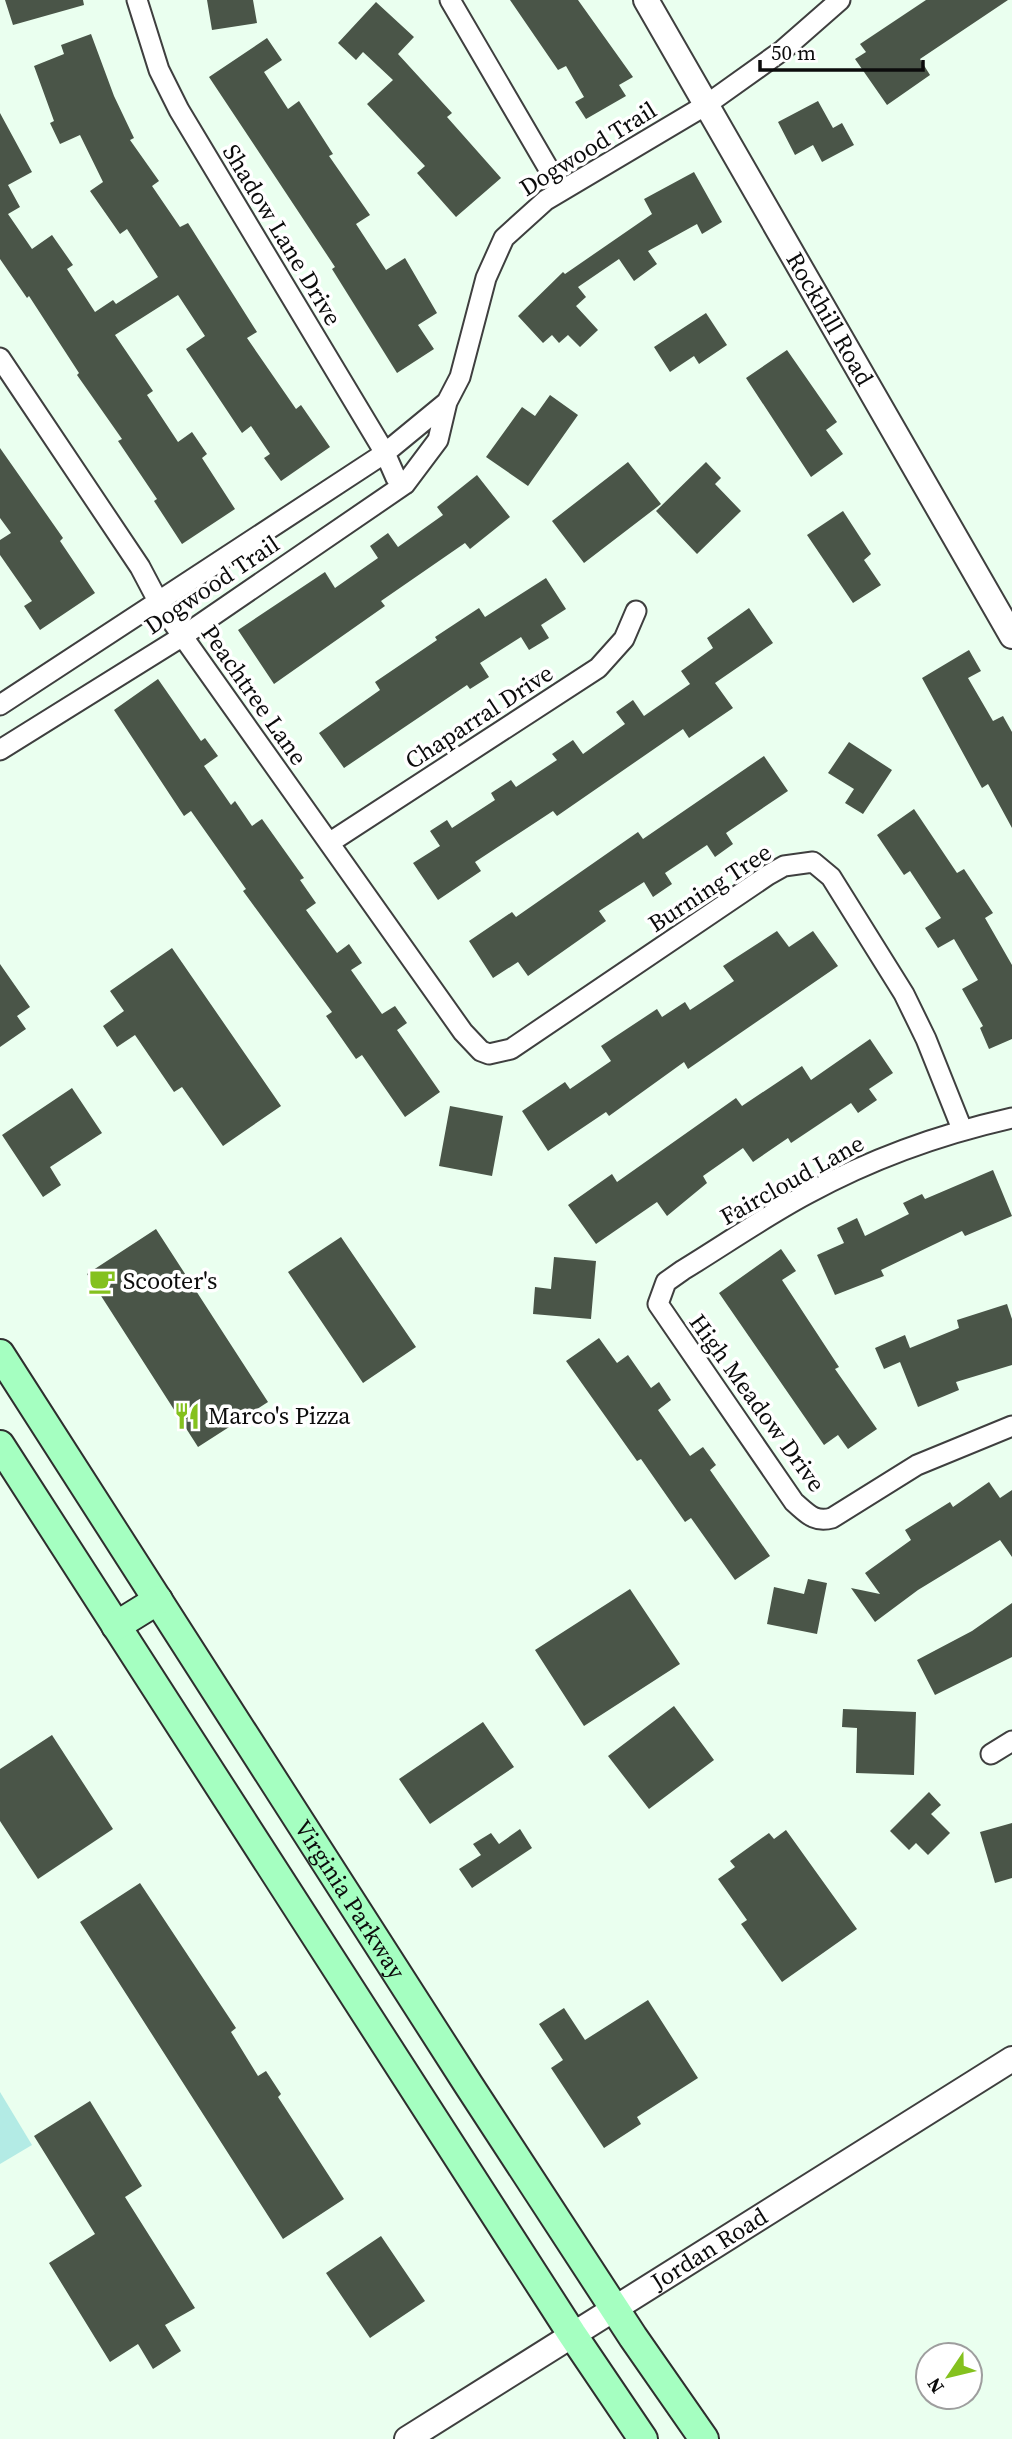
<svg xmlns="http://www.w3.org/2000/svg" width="1012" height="2439" font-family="'Source Serif 4',serif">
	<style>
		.green { fill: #b3ebe5 }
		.building { fill: #4a5548 }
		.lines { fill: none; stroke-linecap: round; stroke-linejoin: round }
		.minor-casing { stroke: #3f3f3f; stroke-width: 23 }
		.tertiary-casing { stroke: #3f3f3f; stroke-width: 28 }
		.secondary-casing { stroke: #2e2e2e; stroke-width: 32 }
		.minor { stroke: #fff; stroke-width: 19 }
		.tertiary { stroke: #fff; stroke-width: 24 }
		.secondary { stroke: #a5ffc1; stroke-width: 28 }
		.labels { text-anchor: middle; stroke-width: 7; stroke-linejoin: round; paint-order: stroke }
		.street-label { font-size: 24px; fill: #0c0c0c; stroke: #fff }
		.poi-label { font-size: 24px; fill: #0c0c0c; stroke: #fff; text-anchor: start }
	</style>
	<rect width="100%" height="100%" fill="#eaffef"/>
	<path class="green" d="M0,2092l32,53 -32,19z"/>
	<path class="building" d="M5,0h78l1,5 -71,20z
		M207,0h46l4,23 -45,7z
		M510,0h68l55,77 -14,8 7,11 -40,23 -11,-17 9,-5 -18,-31 -8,4z
		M926,0h82l-88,59 10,16 -43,30 -32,-46 11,-7 -6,-8z
		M376,2l38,35 -16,17 54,59 -5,4 54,61 -45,39 -39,-44 8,-7 -58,-62 26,-24 -30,-28 -7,8 -18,-17z
		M91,34l23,62 20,42 -4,2 29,41 -7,5 28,41 8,-4 69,109 -10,6 49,71 5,-4 29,42 -49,34 -17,-23 6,-4 -19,-28 -9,7 -56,-84 19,-13 -27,-41 -63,40 38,56 -6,4 31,47 14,-10 15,22 -5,4 33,51 -53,35 -28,-43 3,-2 -39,-58 4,-2 -45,-64 2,-2 -50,-77 -2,2 -27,-39v-146l32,59 -24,13 12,22 -12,7 24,35 20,-14 21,30 -6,4 28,43 18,-12 3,4 42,-27 -31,-48 -7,5 -30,-43 13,-9 -23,-47 -20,9 -10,-21 4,-2 -20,-55 30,-12 -3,-9z
		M267,38l15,22 -18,12 24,37 11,-8 34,53 -4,2 41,59 -14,9 30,46 19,-12 32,55 -19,12 16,24 -37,24 -65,-104 3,-2 -126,-190z
		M818,101l15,27 9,-5 12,22 -32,17 -9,-17 -18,10 -17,-33z
		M694,172l28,50 -20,12 -5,-10 -49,27 9,13 -23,17 -15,-22 -41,28 8,10 -10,9 22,24 -18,17 -12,-12 -9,8 -7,-8 -9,8 -25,-27 45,-44 2,2 87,-60 -8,-15z
		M706,313l21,32 -28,19 -5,-8 -24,16 -16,-25z
		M787,350l50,72 -11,8 17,24 -32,23 -65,-99z
		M550,395l28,20 -50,71 -42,-29 36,-50 13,9z
		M0,448l63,90 -3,3 35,52 -55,37 -16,-24 8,-5 -32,-46v-15l11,-7 -11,-15z
		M628,462l33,42 -77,59 -32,-42z
		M706,462l15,16 -6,6 26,27 -44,43 -41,-43z
		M477,475l33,42 -40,32 -5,-6 -84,58 4,5 -111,78 -36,-54 87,-58 10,16 43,-30 -8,-12 18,-13 10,14 45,-32 -6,-8z
		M843,511l28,43 -7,6 17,25 -28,18 -46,-68z
		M546,578l20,31 -25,16 8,13 -20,12 -8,-13 -41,26 9,14 -19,12 -3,-4 -123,83 -25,-35 61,-43 -5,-8 62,-42 -2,-3 44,-29 6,9z
		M749,608l24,35 -58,40 18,25 -44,30 -6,-9 -126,87 -4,-5 -78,51 6,9 -43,29 -25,-37 27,-17 -10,-15 17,-11 5,8 43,-28 -4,-7 20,-13 5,7 41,-27 -5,-6 21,-14 10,14 42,-30 -9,-12 17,-12 11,16 46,-32 -9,-13 32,-23 -6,-10z
		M969,650l12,21 -13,7 25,43 10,-5 9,16v96l-24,-44 -6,4 -60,-110z
		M158,679l43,62 4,-3 13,18 -14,10 27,39 4,-4 17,25 10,-7 42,59 -4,2 16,23 -10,7 31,43 12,-9 13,19 -11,7 31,44 13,-8 12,17 -10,7 43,62 -35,25 -43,-62 -6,4 -30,-43 6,-4 -89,-121 3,-2 -55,-78 -7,5 -70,-106z
		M849,742l43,28 -29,44 -18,-11 9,-14 -26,-16z
		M764,756l24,35 -62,42 7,11 -18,13 -8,-12 -42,28 7,11 -19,13 -9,-15 -45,29 7,10 -78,55 -10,-14 -25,16 -24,-37 43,-29 4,5 122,-85 5,7z
		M914,809l43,64 7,-4 29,44 -8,5 27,47v74l-23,10 -9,-21 3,-2 -21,-37 16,-9 -24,-41 -16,9 -13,-20 16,-10 -31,-47 -6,4 -27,-40z
		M777,931l12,16 24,-16 25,35 -150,103 -4,-7 -75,54 -3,-4 -58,39 -26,-40 43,-29 5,7 41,-28 -10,-15 56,-37 5,8 23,-15 5,8 44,-29 -11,-15z
		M172,948l109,158 -58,40 -41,-59 -8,5 -39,-57 -18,12 -14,-21 21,-15 -14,-20z
		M0,964l30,43 -13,9 9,13 -26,18z
		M870,1039l23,34 -24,16 8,11 -19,13 -7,-10 -60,40 -3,-5 -35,24 -10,-14 -40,28 4,7 -40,33 -10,-14 -61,42 -28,-39 44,-31 5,8 119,-84 6,8 60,-40 9,14z
		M72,1088l30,45 -52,34 11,18 -18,12 -41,-62z
		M450,1106l53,10 -11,60 -53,-10z
		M993,1170l19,46 -47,20 -3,-5 -81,39 3,6 -49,19 -18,-40 27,-12 -7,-15 20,-10 8,18 44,-22 -6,-11 19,-9 3,5z
		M156,1229l112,173 -70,45 -111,-173z
		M341,1237l75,110 -53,36 -75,-111z
		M781,1249l15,22 -14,9 57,87 -4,2 42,60 -29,20 -10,-14 -14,10 -105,-152z
		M554,1257l42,4 -5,58 -58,-5 2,-27 16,2z
		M1007,1304l5,15v46l-56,17 3,8 -41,17 -18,-45 -16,7 -9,-21 30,-13 5,13 49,-20 -2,-8z
		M599,1338l18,25 11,-8 23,33 8,-6 12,18 -13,10 32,46 13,-9 13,18 -6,5 60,86 -35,24 -44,-62 -6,4 -44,-63 -4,2 -71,-100z
		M989,1482l11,16 12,-8v67l-12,-17 -82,50 -43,32 -24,-34 29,6 -15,-21 46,-33 -6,-10 45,-28 3,5z
		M808,1579l19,4 -10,51 -50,-10 7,-37 30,7z
		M630,1589l50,75 -96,62 -49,-76z
		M1012,1603v54l-77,38 -18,-35 55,-29z
		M674,1706l40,54 -65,49 -41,-53z
		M843,1709l73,3 -2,63 -58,-2 1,-45 -15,-1z
		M483,1722l31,45 -84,57 -31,-45z
		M52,1735l61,94 -75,50 -38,-58v-52z
		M929,1792l12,13 -10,9 19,19 -22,22 -12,-12 -7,7 -19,-19z
		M1012,1823v55l-17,5 -15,-51z
		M520,1829l12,19 -60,40 -13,-19 22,-14 -8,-11 18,-11 8,11z
		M786,1830l71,99 -75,53 -41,-58 6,-4 -29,-41 17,-12 -5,-6 39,-28 5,6z
		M140,1883l96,145 -5,4 27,44 8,-5 15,23 -3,3 66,102 -61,40 -203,-317z
		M648,2000l50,78 -61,39 4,7 -37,24 -53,-80 12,-8 -24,-36 25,-16 21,32z
		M90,2101l52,85 -17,11 70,111 -30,17 16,26 -28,18 -15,-25 -28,18 -61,-99 46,-29 -61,-98z
		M381,2236l44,65 -55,37 -44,-65z"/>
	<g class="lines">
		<defs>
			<path id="minor" d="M137,0l22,70 20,40 206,343 11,25 9,6
				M450,0l111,190
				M0,358l140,209 19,36 304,429 18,19 8,3 22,-5 257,-174 16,-9 29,-4 18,15 73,117 22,45 36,90
				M0,705l385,-252 62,-51
				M0,750l183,-114 222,-152 33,-44 9,-38 13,-25 26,-99 18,-40 42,-38 160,-95 77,-55 57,-50
				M329,843l269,-175 26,-29 12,-28
				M1012,1118c-71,16 -141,41 -205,76 -43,23 -83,51 -124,76l-17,12 -8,22 136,198c13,11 20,21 38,16l85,-53 95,-39
				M991,1754l21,-13"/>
			<g id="tertiary">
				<path id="s1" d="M646,0l366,636"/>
				<path id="s2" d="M407,2439l605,-380"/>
			</g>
			<g id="secondary">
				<path id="s3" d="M0,1354l468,730 165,253 71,102"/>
				<path d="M0,1445l572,889 71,105"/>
				<path d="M116,1626l42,-26"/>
			</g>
		</defs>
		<use href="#minor" class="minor-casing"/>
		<use href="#tertiary" class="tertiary-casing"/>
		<use href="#secondary" class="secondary-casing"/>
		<use href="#minor" class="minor"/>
		<use href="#tertiary" class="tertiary"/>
		<use href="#secondary" class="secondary"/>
	</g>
	<defs>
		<symbol id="cafe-bare" viewBox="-9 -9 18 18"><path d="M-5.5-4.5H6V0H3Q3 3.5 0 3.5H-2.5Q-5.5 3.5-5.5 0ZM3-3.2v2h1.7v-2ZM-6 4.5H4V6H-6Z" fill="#84c11e" stroke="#fff" stroke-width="2.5" paint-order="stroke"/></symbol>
		<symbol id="restaurant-bare" viewBox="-9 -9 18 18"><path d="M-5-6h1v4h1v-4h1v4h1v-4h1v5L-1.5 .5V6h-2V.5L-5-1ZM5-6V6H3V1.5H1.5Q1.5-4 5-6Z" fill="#84c11e" stroke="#fff" stroke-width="2.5" paint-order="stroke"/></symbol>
	</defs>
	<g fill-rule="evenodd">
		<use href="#cafe-bare" x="83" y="1262" width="38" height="38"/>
		<use href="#restaurant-bare" x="168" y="1397" width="38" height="38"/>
	</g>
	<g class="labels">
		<g class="street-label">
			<text transform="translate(588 149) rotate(-32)" y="8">Dogwood Trail</text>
			<text transform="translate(282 235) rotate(59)" y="8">Shadow Lane Drive</text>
			<text dy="8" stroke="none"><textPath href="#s1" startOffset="368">Rockhill Road</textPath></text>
			<text transform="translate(212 585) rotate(-34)" y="8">Dogwood Trail</text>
			<text transform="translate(254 695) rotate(55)" y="8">Peachtree Lane</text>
			<text transform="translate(479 717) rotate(-33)" y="8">Chaparral Drive</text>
			<text transform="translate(710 888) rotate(-33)" y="8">Burning Tree</text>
			<text transform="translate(792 1180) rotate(-29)" y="8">Faircloud Lane</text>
			<text transform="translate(757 1403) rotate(54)" y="8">High Meadow Drive</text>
			<text dy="8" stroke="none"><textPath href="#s3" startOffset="648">Virginia Parkway</textPath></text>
			<text dy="8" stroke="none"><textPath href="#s2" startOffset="357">Jordan Road</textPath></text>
		</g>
		<g class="poi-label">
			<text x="123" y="1289">Scooter's</text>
			<text x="208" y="1424">Marco's Pizza</text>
		</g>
	</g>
	<g transform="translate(949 2376) rotate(235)"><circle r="33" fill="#ffffff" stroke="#9e9e9e" stroke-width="2"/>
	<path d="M0-5L12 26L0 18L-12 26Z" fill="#84c11e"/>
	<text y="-10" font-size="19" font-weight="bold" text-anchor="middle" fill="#0c0c0c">N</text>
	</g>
	<path d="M760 60v10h163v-10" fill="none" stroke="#0c0c0c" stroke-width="3.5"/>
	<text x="771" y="60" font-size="21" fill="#0c0c0c" stroke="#ffffff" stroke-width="5" paint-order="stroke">50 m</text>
</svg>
